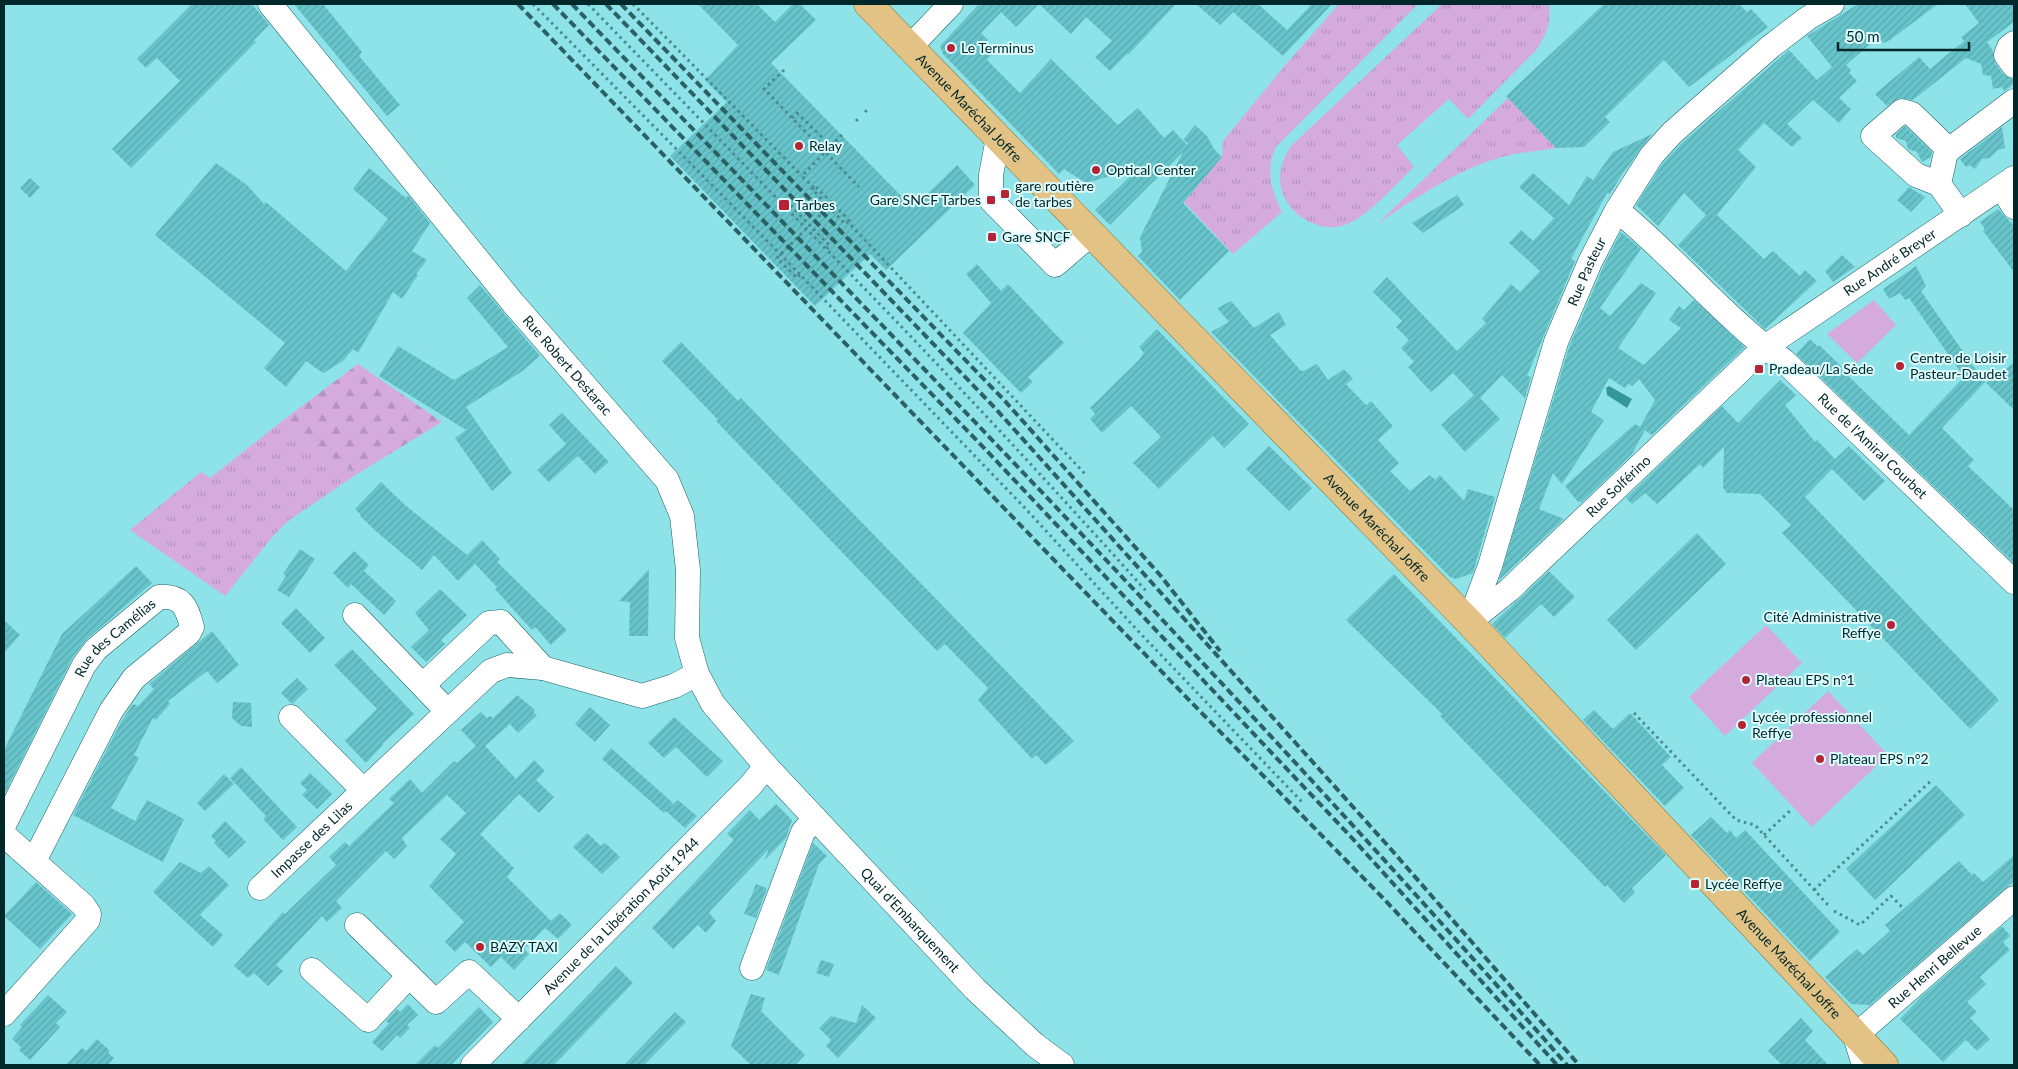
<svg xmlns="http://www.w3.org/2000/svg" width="2018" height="1069" font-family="Lato,sans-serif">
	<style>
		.grass { fill: url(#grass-tufts) }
		.forest { fill: url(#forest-firs) }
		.green { fill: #d4abdc }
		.water { fill: #35969c }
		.building { fill: url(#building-hatch) }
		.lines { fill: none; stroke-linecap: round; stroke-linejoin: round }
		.minor-casing { stroke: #1f6368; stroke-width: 25 }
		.major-casing { stroke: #867230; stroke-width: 29 }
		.path { stroke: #4a898d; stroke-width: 3; stroke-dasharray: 2.5 4; stroke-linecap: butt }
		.minor { stroke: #fff; stroke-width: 24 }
		.major { stroke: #e2c385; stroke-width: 28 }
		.rail { stroke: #2c6164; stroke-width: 4; stroke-dasharray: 8 4; stroke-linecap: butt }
		.poi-dot { fill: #b52334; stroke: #dbfbfd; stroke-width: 2 }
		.labels { text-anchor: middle; stroke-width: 4; stroke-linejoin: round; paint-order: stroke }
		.poi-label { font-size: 14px; fill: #002729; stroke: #dbfbfd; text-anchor: start }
		.street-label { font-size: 14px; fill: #002729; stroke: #dbfbfd }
	</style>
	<defs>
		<pattern id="grass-tufts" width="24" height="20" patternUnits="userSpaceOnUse" patternTransform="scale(1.25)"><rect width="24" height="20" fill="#d4abdc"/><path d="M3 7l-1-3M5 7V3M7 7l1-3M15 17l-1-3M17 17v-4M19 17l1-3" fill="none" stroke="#b493bd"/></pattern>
		<pattern id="forest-firs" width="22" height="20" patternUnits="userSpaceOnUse" patternTransform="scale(1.25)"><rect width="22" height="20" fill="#d4abdc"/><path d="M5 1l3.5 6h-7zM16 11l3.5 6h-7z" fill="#b493bd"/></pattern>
		<pattern id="building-hatch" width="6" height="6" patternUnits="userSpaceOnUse" patternTransform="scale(1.25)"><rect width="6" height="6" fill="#67c4cb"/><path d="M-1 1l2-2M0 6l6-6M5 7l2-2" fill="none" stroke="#58a8ae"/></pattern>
	</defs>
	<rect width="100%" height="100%" fill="#8ee3e9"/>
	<path class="grass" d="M1339,4h79l-143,144c-9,24 -4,42 7,64l-49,42 -49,-52 38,-46 1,-15 64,-78z
		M1442,4h107c2,18 -2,30 -12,45l-69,70 -19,-20 -52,46 17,22c-18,17 -48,52 -72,59 -29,7 -62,-17 -62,-48 0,-12 5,-22 11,-32z
		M1508,98l48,50c-16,3 -34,4 -50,8 -45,11 -93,43 -130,69z
		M282,421l75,53 -69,47 -15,15 -48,60 -95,-66 71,-58 9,6z"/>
	<path class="forest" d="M358,364l84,58 -85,52 -75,-53z"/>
	<path class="green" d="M1874,300l22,25 -39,38 -30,-29z
		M1766,625l36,38 -77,73 -36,-39z
		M1828,691l60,64 -76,72 -60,-64z"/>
	<path class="water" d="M1609,386l23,13 -5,9 -20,-13 -1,-7z"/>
	<path class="building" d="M192,4h60l17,21 -15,15 2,2 -125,126 -19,-19 68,-68 -23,-23 -11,10 -9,-9z
		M294,4h29l39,48 -3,4 41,49 -13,11z
		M698,4h59l18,18 18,-18h7l16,16 -45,43 142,145 44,-43 18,20 -89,85 -16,-16 -55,52 -145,-150 57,-54 -22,-22 33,-35z
		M979,4h197l-48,51 -1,-1 -17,17 -15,-14 17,-16 -26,-24 -15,17 -32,-30 -23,23 -15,-15 -20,21 7,7 -4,4 9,9 -6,7 33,33 31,-34 67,66 20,-17 26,30 9,-8 14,15 1,-2 -5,-3 12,-15 12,11 7,13 8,8 -39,46 46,48 -49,49 -42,-44 4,-4 -2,-15 43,-85 -73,73 -15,-15 44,-42 -53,15 -22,-14 -5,5 -116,-120 -3,-8z
		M1196,4h62l29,26 25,-26h20l-49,52 -50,-44 -13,13z
		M1604,4h135l8,8 4,-3 17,18 -79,60 -25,-27 -59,57 5,5 -26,25 -28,1 -50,-52z
		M1858,4h80l-48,36 -6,3 -6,-6 -32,28 5,5 -2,3 8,8 -18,17 12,11 -12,14 -26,-23 -26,24 15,14 -10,9 -28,-24 -26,27 18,17 -39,48 47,44 9,-8 27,25 5,-6 12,11 -52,48 -87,-84 28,-30 -22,-22 -26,33 -22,-21 27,-42 19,-20 107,-93 28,30 15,-13 -25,-31z
		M1965,4h49v18l-27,20 6,9 2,12 8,11 11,6v4l-10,7 -2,-4 -9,2 -2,-13 -8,-1 -2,-11 -15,-6 -53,42 -14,-2 -12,8 -12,-12 44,-37 11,12 34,-28 -3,-4 18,-14z
		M1905,126l27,26 -2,7 -1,-1 -7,4 -5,-10 -9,-3 -2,-8 -10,-3v-4z
		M2002,127l3,21 -7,2 -8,8 -8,1 -7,10 -5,-4 -4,2 -6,-8z
		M1652,134l-29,39 -13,21 -3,-1 -36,66 4,2 -48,115 4,1 -6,21 -23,-23 -22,23 20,21 -35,33 -24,-27 33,-30 -21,-22 -22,19 -23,-25 6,-5 -13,-14 8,-8 -13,-13 6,-6 -29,-29 14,-15 70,74 29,-28 -4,-4 29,-35 9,8 20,-21 -31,-28 12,-13 12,11 21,-23 -35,-31 14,-14 36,32 18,-29 6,4 20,-28z
		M216,163l31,22 17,19 2,-2 80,69 42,-52 -35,-30 16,-21 37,30 2,-3 22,28 -18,28 15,9 -11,14 2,1 -16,24 -9,-7 -35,61 -5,-4 -10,12 -20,12 -17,-12 -20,26 -22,-19 21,-25 -130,-108z
		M30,178l10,9 -10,11 -10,-10z
		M1909,187l16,10 -14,15 -14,-12z
		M1457,195l7,10 -41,28 -11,-10z
		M1998,209l16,17v46l-31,-41 2,-2 -5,-7z
		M1621,232l20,17 -41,59 10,8 31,-33 15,10 -38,55 26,17 37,-37 -12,-8 10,-14 5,4 10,-10 51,47 -93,88 -12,-8 15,-27 -16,-21 -7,7 -4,-2 -3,4 -16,-10 -18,34 13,8 -42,64 -9,-11 -14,36 25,10 -65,61 70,-233 35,-82z
		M1842,255l13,12 -22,15 -8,-11z
		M977,264l24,27 7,-7 56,59 -36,34 5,5 -12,11 -58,-60 28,-30 -25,-29z
		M1916,266l10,20 -5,5 52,75 13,15 -44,47 32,32 -6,6 46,44v53l-218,-209 14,-15 7,7 2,-1 23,22 -2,1 69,67 55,-58 -55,-79 -4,2 -5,-7 -11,6 -6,-10z
		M480,285l60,71 -19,16 -55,35 46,66 -20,18 -37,-53 11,-8 -87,-54 19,-30 56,34 54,-33 -41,-49z
		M1231,301l23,27 25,-16 7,13 -16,10 30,35 3,1 14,-7 11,16 16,-11 9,10 -7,5 20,21 5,-4 22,25 -15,14 21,23 -9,8 20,20 20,-16 5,5 5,-5 24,26 4,-12 27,8 -22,76 -17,6 -6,-2 -239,-245 18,-10 -12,-14z
		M1157,329l92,95 -25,24 -11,-12 -54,53 -26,-26 28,-26 -30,-31 -29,27 -12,-14 5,-5 -5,-6 49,-48 5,-7 -5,-6z
		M681,342l57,59 3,-3 333,343 -28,24 -10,-10 -4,4 -54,-59 10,-12 -43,-44 -8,7 -221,-230 2,-1 -56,-59z
		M2014,363v47l-28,-27z
		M1780,380l16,15 -11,10 30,37 2,-2 18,19 14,-13 36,35 -21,20 -32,-32 -27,28 194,203 -29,29 -188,-196 9,-8 -31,-31 -33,-1 -4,-5 1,-41 -21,21 -3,-4 -43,40 -12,-11 -13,11 -6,-6 96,-92 16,17z
		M562,413l47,49 -14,12 -17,-18 -29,26 -12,-12 29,-26 -17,-19z
		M1635,424l10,6 -13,24 -50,48h-4l-13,-16z
		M1269,446l43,42 -23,23 -43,-42z
		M381,482l24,23 62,50 15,-15 18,19 -3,3 70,68 -16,15 -16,-18 -3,3 -12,-13 -25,-28 2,-2 -22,-23 -17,17 -24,-26 -12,15 -44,-37 -18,-17 1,-1 -6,-6z
		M1697,533l29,31 -90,86 -29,-30z
		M300,549l15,10 -26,38 -12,-7 9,-14 -3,-2z
		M354,551l15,14 -5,6 32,30 -12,14 -33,-31 -3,4 -15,-15z
		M136,566l16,17 -65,56 -14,18 -69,138v-45l58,-116z
		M649,569l-1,67h-19l1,-34 -11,-1z
		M1549,571l26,26 -21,20 -13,-13 -36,34 -13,-14z
		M1394,574l272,281 -34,33 3,4 -11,11 -17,-18 -2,2 -165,-171 2,-2 -96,-94z
		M440,589l27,26 -26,25 4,4 -19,18 -15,-15 18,-17 -14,-17z
		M296,608l29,30 -15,15 -29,-30z
		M4,620l16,15 -16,18z
		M212,631l27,34 -22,18 -10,-12 -39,30 2,3 -14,16 -3,-2 -19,37 5,3 -28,50 24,13 12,-21 37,19 -21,43 -90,-47 48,-93 12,-18 5,2 16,-17 -5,-5z
		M352,649l62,65 -32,30 1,1 -17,18 -21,-22 32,-32 -43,-44z
		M297,678l11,11 -16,15 -11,-11z
		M517,695l18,15 -2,2 4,3 -19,18 -8,-9 -25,22 31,33 18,-19 11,11 -9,9 18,17 -15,16 -20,-19 -39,40 34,34 -7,9 44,44 9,-8 12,12 -14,14 -13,-11 -21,21 5,5 -15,16 -13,-13 -10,10 -26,-25 -10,10 -10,-10 19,-20 -35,-36 27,-32 -16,-15 26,-26 -19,-18 -45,43 5,8 -13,13 -8,-8 -50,50 6,7 -15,14 -5,-6 -46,49 7,6 -15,15 -14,-13 -6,5 -14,-12 49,-54 2,2 51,-49 -7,-8 16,-15 4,4 45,-43 -5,-4 21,-20 12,14 32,-32 3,2 19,-17 -15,-16 20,-18 6,6 3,-2 3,2z
		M233,702l18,1 1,24 -11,-1 -9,-8z
		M590,707l20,18 -15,17 -20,-18z
		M1594,710l19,19 17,-16 41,44 -9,8 22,23 -19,18 -82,-86z
		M674,717l49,44 -16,16 -31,-30 -12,11 -16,-15z
		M611,748l62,55 -3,4 8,-7 19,16 -12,12 -19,-17 -2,2 -62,-54z
		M241,767l56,60 -14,13 -20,-21 3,-3 -36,-38z
		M310,773l22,21 -15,15 -15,-14 5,-5 -7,-7z
		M224,774l10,10 -29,27 -8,-8z
		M1936,785l29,30 -90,85 -29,-31z
		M776,804l16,16 -6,18 -22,23 5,-12 -58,61 -2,3 7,8 -10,12 -8,-8 -25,24 -21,-21 82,-88 -7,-6 23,-24 9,10z
		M1711,817l16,16 3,-3 6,8 9,-8 95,102 -30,29 -119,-126z
		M225,821l21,21 -17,16 -15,-15 2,-2 -5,-5z
		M587,833l14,13 4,-3 15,14 -18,17 -29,-27z
		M813,843l14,13 -8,8 -40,111 -13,-5z
		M2014,855v26l-144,124 -19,-1 -26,-27 32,-28 6,6 27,-24 -5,-6 74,-64 13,14 2,-2 9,9z
		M180,862l21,11 8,-7 20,19 -29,30 23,20 -10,12 -60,-55z
		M36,882l36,32 -32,35 -36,-33z
		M756,884l11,4 -11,30 -12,-4z
		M2002,926l8,10 -7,6 7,8 -30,27 6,7 -19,18 10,10 -7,6 20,21 -13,12 -11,-11 -23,22 -43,-43 22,-23z
		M821,960l13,4 -5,13 -13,-4z
		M616,966l17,17 -79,82h-33z
		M751,994l14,4 -4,13 44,44 -10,10h-44l-20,-19z
		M48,995l19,17 -11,11 4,4 -30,33 -11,-10 2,-3 -9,-8 10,-12 -2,-2z
		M408,1004l10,11 -11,10 3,3 -10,10 -3,-3 -15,16 -10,-9 17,-19 -3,-2 11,-12 3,3z
		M862,1005l14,13 -38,40 -12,-12 5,-6 -12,-12 12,-12 25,7z
		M479,1007l14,15 -42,43h-36l20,-20 3,3z
		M675,1012l11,10 -42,43h-20z
		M1801,1018l12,13 -8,9 23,25h-46l-14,-14z
		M97,1039l13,12 -2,2 6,5 -6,7h-42l16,-17 4,3z"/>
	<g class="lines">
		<defs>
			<g id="minor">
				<path id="s1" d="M270,4l243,299 154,177 15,36 6,54 -1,68 10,36 16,30 53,62 209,223 60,56 27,20"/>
				<path d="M2014,43l-5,4 -3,8 8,11"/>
				<path d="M910,47l41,-43"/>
				<path d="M998,138l-7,37v25l64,65 37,-32"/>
				<path d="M1939,184l-23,-9 -43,-39 29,-25 10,3 37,36"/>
				<path d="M2001,187l13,20"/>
				<path id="s2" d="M1617,210c58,47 106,107 167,151l230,221"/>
				<path d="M1961,215l-22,-31 7,-32 68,-51"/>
				<path d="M355,615l92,96"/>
				<path id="s3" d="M1469,622l21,-56 66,-224 34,-80 27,-52 35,-55 20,-22 98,-86 38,-29 24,-14"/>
				<path id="s4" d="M1469,622l40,-32 256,-243 249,-169"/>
				<path d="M423,685l66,-62 12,-1 42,46"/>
				<path d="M291,717l72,73"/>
				<path id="s5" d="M4,825l80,-160 12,-16 63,-52c23,-2 28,10 33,30l-3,6 -55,45 -23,33 -77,150"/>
				<path d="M4,835l79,70 6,9 -1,6 -84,94"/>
				<path id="s6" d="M260,888l231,-217 16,-6 36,3 99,28 32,-10 23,-12"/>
				<path d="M357,925l79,77 33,-30 50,47"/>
				<path d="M752,968l51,-136 12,-14"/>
				<path d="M312,970l56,50 41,-44"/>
				<path id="s7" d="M473,1065l278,-280 15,-19"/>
				<path id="s8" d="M1864,1065l-9,-29 159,-138"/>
			</g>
			<g id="major">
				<path id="s9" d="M868,4l601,618 415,443"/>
			</g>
		</defs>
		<use href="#minor" class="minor-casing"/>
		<use href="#major" class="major-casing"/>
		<path class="path" d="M533,4l250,253 242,251 113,123 165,172
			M588,4l238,245
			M633,4l169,172
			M784,70l-20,19 95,98
			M865,112l4,-4
			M792,118l5,-5 34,33
			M856,121l4,-4
			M842,135l-40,41 12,12 1,-2 34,34 -1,2
			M814,188l-2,1 33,35 3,-2 239,254
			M786,209l4,-4 40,41 -4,3c110,112 216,226 321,343
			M800,275l-3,3 -20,-20 55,-55
			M1634,713l102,107 19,5 73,80
			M1764,835l27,-25
			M1814,890l119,-111
			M1834,911l26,14 31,-29 11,11"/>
		<use href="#minor" class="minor"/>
		<use href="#major" class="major"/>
		<path class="rail" d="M518,4l672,697 192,196 158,168
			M553,4l433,446 366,388 205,227
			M572,4c337,349 676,696 995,1061
			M606,4l389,404 394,439 190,218
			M621,4l383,396 156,175 60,76"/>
	</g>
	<g class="poi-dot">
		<circle cx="951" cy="48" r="5"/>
		<circle cx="799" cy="146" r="5"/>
		<circle cx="1096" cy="170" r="5"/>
		<rect x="1000" y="189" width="10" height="10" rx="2.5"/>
		<rect x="986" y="195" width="10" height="10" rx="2.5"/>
		<rect x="778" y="199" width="12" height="12" rx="2.5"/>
		<rect x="987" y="232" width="10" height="10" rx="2.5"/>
		<circle cx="1900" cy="366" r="5"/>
		<rect x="1754" y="364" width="10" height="10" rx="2.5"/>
		<circle cx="1891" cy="625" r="5"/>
		<circle cx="1746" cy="680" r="5"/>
		<circle cx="1742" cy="725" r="5"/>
		<circle cx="1820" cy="759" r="5"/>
		<rect x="1690" y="879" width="10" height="10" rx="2.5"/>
		<circle cx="480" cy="947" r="5"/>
	</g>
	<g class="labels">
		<g class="poi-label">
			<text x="961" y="53">Le Terminus</text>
			<text x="809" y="151">Relay</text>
			<text x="1106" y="175">Optical Center</text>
			<text x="1015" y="191">gare routière<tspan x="1015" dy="16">de tarbes</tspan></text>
			<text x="981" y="205" text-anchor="end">Gare SNCF Tarbes</text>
			<text x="795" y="210">Tarbes</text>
			<text x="1002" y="242">Gare SNCF</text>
			<text x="1910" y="363">Centre de Loisir<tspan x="1910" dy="16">Pasteur-Daudet</tspan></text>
			<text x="1769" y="374">Pradeau/La Sède</text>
			<text x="1881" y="622" text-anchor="end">Cité Administrative<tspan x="1881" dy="16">Reffye</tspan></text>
			<text x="1756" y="685">Plateau EPS n°1</text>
			<text x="1752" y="722">Lycée professionnel<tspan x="1752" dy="16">Reffye</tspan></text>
			<text x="1830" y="764">Plateau EPS n°2</text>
			<text x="1705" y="889">Lycée Reffye</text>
			<text x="490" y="952">BAZY TAXI</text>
		</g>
		<g class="street-label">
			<text dy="5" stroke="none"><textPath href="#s9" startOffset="145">Avenue Maréchal Joffre</textPath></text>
			<text dy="5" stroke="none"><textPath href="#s4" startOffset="555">Rue André Breyer</textPath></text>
			<text dy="5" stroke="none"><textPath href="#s3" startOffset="370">Rue Pasteur</textPath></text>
			<text dy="5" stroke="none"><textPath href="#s1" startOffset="468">Rue Robert Destarac</textPath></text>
			<text dy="5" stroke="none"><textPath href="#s2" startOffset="348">Rue de l'Amiral Courbet</textPath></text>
			<text dy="5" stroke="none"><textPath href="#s4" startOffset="202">Rue Solférino</textPath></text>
			<text dy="5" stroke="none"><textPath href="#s9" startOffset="730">Avenue Maréchal Joffre</textPath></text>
			<text dy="5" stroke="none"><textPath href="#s5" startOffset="220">Rue des Camélias</textPath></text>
			<text dy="5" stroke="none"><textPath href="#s6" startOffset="71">Impasse des Lilas</textPath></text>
			<text dy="5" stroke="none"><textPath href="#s7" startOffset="210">Avenue de la Libération Août 1944</textPath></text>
			<text dy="5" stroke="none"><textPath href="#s1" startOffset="1145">Quai d'Embarquement</textPath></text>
			<text dy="5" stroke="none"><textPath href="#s9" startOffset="1330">Avenue Maréchal Joffre</textPath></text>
			<text dy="5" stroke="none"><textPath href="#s8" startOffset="136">Rue Henri Bellevue</textPath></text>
		</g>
	</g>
	<rect width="2018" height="1069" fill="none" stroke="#002729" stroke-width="10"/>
	<path d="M1838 42v8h131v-8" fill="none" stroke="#002729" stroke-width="2.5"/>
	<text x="1846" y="42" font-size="15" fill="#002729" stroke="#dbfbfd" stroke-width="4" paint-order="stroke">50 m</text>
</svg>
